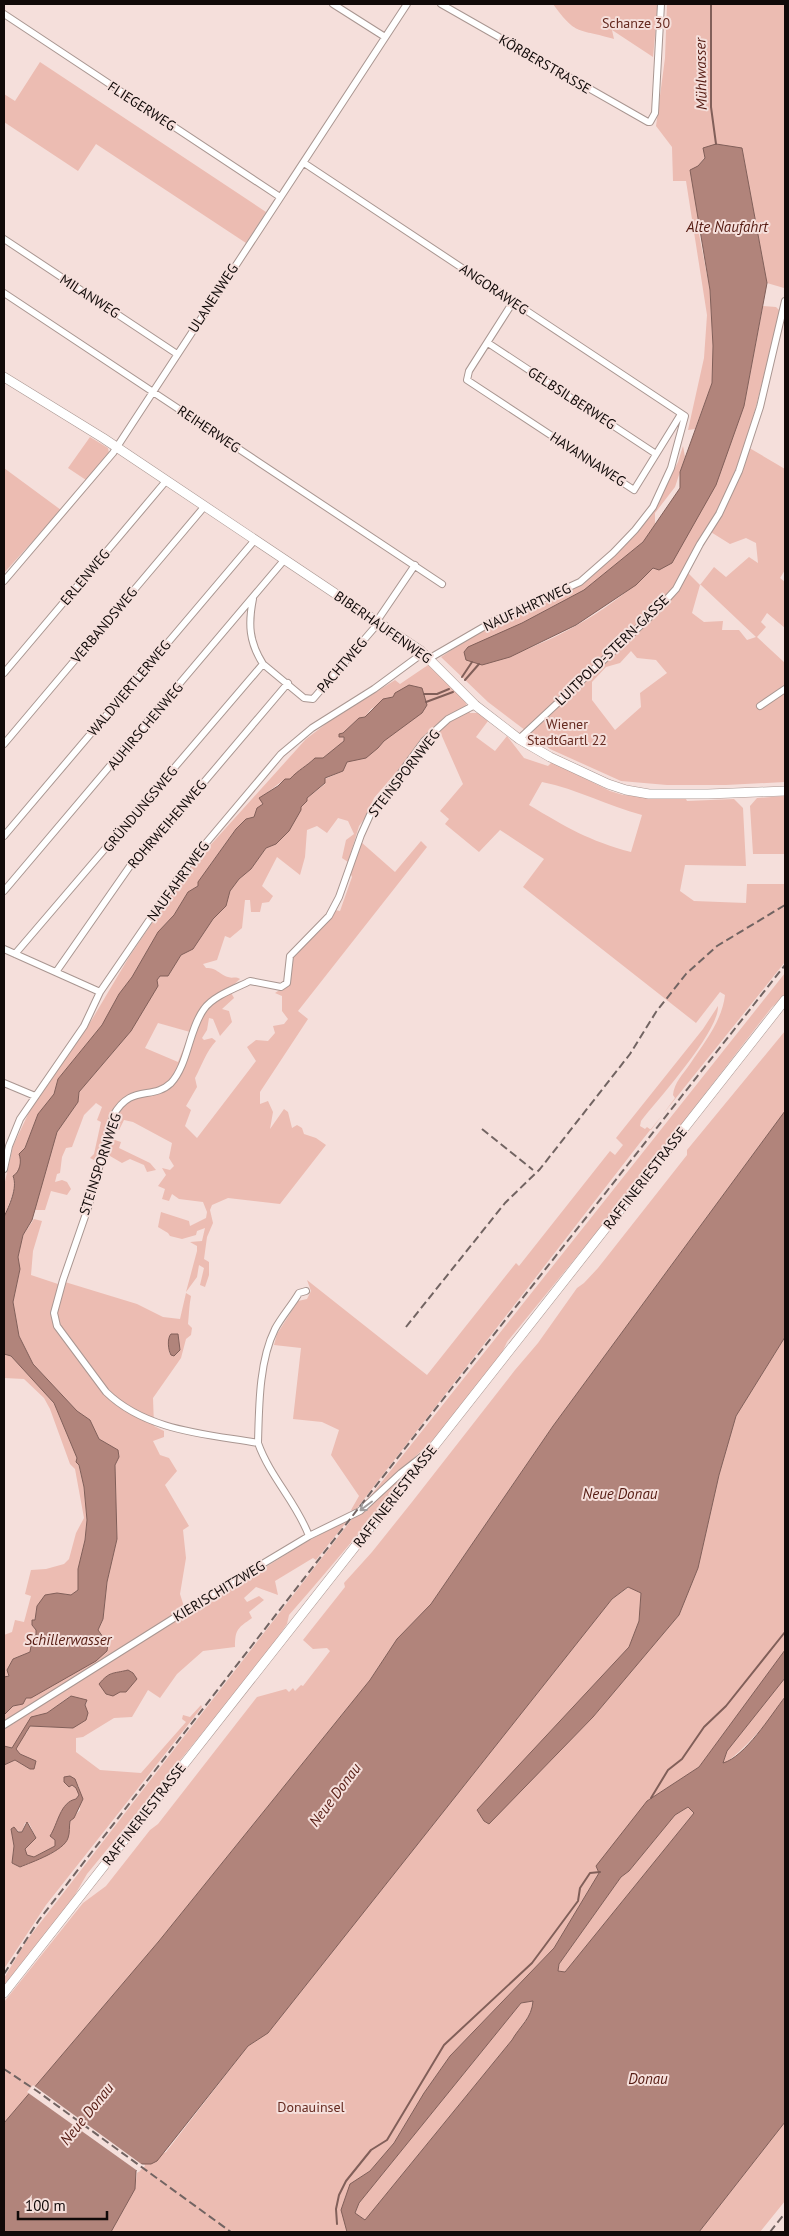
<svg xmlns="http://www.w3.org/2000/svg" width="789" height="2236" font-family="'PT Sans',sans-serif">
	<style>
		.green { fill: #ecbcb2; fill-rule: evenodd }
		.water { fill: #b1847b; stroke: #815f59; fill-rule: evenodd }
		.pier { fill: #f5dfdb }
		.lines { fill: none; stroke-linecap: round; stroke-linejoin: round }
		.stream { stroke: #815f59; stroke-width: 2 }
		.minor-casing { stroke: #a99691; stroke-width: 8 }
		.secondary-casing { stroke: #a99691; stroke-width: 10 }
		.minor { stroke: #fff; stroke-width: 6 }
		.secondary { stroke: #fff; stroke-width: 9 }
		.rail { stroke: #726462; stroke-width: 2; stroke-dasharray: 8 4; stroke-linecap: butt }
		.oneway { stroke: #a09d9d }
		.labels { text-anchor: middle; stroke-width: 4; stroke-linejoin: round; paint-order: stroke }
		.park-label { font-size: 14px; fill: #652a20; stroke: #f5dfdb }
		.street-label { font-size: 14px; fill: #110a09; stroke: #f5dfdb }
		.water-label { font-size: 15px; font-style: italic; fill: #551b12; stroke: #f5dfdb }
	</style>
	<rect width="100%" height="100%" fill="#f5dfdb"/>
	<path class="green" d="M553,4h105l-5,53 -41,-27 2,9c-36,-11 -37,-2 -61,-35z
		M667,4h118l-1,284 -17,-5 -25,-135 -37,9 -7,9v63l12,61 3,56 -1,37 -17,46 -7,1 16,-72 3,-43 -21,-134h-13l-1,-34 -16,-21 9,-68z
		M40,62l226,150 -20,31 -150,-99 -18,27 -74,-49v-28l11,7z
		M763,306l13,1 4,4 -34,135 39,23v101l-5,8 5,4v46l-18,-15 -6,9 5,5 -9,10 28,26v119l-59,3h-59l-46,-4 -71,-32 -62,-47 -47,-45 35,-23 72,-32 34,-18 71,-74 25,-48 5,-16 2,11 -10,30 -20,26v11l-12,18 -59,48 -62,33 -40,42c61,-18 127,-51 171,-98l91,-161zM706,529l24,15 16,-6 10,5 2,20 -9,-6 -23,20 -12,-10 -14,18 -16,-16zM700,585h1l55,52 -9,3 -8,-10h-17l1,-9 -19,1 -12,-9zM631,651l6,7 19,2 11,13 -27,20 1,14 -26,23 -23,-30v-18l14,-15 14,-4z
		M90,437l18,11 1,5 -23,27 -18,-12z
		M4,468l57,42 -57,63z
		M428,665l36,34 6,14h8l10,8 -12,16 19,14 12,-15 17,22 24,8 4,-4 58,29 13,4 63,4 1,2 47,-2 9,9 3,58 -61,-1 -5,26 14,10 52,2 1,-19h38v78l-146,182 -285,368 -3,-2 8,-14 -28,-41 8,-25 -17,-8 -29,-3 8,-71 -27,-3 3,-11 21,-33 9,-2 4,-8 -4,-11 120,95 89,-112 3,3 91,-115 5,4 8,-10 -7,-7 87,-109 15,-23c1,26 -59,92 -77,115l-1,5 5,3 2,-2 4,3 24,-32 -2,-3c1,-12 10,-21 17,-31 14,-21 32,-43 35,-69l-5,-3 -24,31 -173,-136 21,-28 -44,-29 -21,22 -34,-28 4,-5 -9,-8 23,-27 -26,-59 -63,73 -7,17 -8,11 -11,36 -6,-4 4,-18 8,-6 -6,-13 -10,-3 -11,15 -10,-7 -10,4 -2,27 -5,18 -23,-18 -15,29 11,10 -4,6 -7,1 -2,9h-9l-1,-12h-5l-3,28 -12,10 -5,-2 -8,24 -14,4 3,4c12,0 12,6 22,9 5,2 7,-1 12,2l-11,10 5,9 -12,11 7,2 3,11 -12,14 -7,-17 -4,-1 -2,12 -5,8 2,2 8,-2 4,3c-10,11 -14,24 -21,37l2,9 -11,19 5,4 -6,16 12,12 59,-77 -9,-14 9,-7 12,1 7,-8 -2,-7 11,-2 4,-5 -6,-8v-15l-7,-3 15,-10c0,-8 -1,-16 2,-23 6,-18 34,-30 43,-50l5,1 12,-34 -2,-5 11,-30 34,30 26,-31 6,6 -129,164 10,8 -48,73v12l8,-3 5,11 -3,17 14,-20 4,3 4,16 5,-3 5,3 2,6 12,4 10,7 -46,59 -52,-6 -16,7 -2,5 3,13 -6,14 -3,22 5,3v13l-4,12 -5,-2 4,-17 -5,-3 -2,12 -11,15 11,-41v-5l-7,-4 12,-1 3,-13 -8,3 -1,4 -14,4 -12,-3 -2,-3 -10,-6 3,-15 28,9 1,5 16,-8 1,-6 -4,-10 -24,-3 -7,-5 -3,7 -7,-2 3,-10 -7,-3 8,-11 -4,-7 8,2 4,-4 -5,-8 3,-15 -39,-21 -9,-2 -5,10 -8,-1 -2,9 12,4 -2,6 31,15 6,7 -9,2 -3,-7 -14,-6 -8,4 -12,-7 -16,4 -4,-2 4,-4 7,-32 -4,-2 5,-13 -6,-4 -12,12 -12,32 -6,1 -4,9 -2,16 -3,1 -2,8 7,-2 5,2 4,7 -4,6 -16,-4 -6,19h-11l23,-78 21,-30 1,-10 52,-61 26,-51 3,-4h8l13,-21 12,-6 20,-30 13,-13 4,-15 9,-12 12,-10 15,-21 10,-4 25,-37 6,-6v-3l18,-14v-5l18,-8 4,-9 31,-14 6,-7 9,-44 -22,12 -6,8 -6,1 -16,15 1,8 -21,17h-8c-8,8 -17,12 -25,21h-5l-25,19 3,6 -9,13 -8,2 -10,10 -24,33 -14,24 -10,6 -14,23 -16,17 -26,45 -13,17 -17,31 -44,54 -4,15 -16,20 -13,34 -6,6c4,7 2,18 -6,22 5,13 -5,27 -8,40 -2,3 -1,8 -1,12v-42l9,-40 18,-38 60,-87 38,-64 59,-87 118,-131 25,-19 64,-40 5,4zM542,782c35,7 66,24 100,33l-11,37c-42,-11 -65,-25 -102,-47zM158,1023l32,9 -12,30 -33,-14z
		M785,796v58h-32l-3,-48 7,-8z
		M785,973v23l-13,11 -149,193 -116,142 -7,15 -64,80 -75,71z
		M785,1031v80l-232,315 -122,178 -34,35 -27,41 -211,261 -155,182v-121l79,-99 23,-17 44,-56 8,-6 99,-127 29,-8 3,3 4,-4 2,3 6,-6 2,1 27,-35 -3,-3 -14,1 -10,-9 42,-53 -1,-4 28,-31 40,-50 103,-132 23,-27 39,-55 7,-5 14,-15 89,-113v-5z
		M34,1219l8,2 -9,30 -2,24 27,9 7,-2 72,22 26,13 17,2 6,-26 5,3c-2,10 -2,18 -3,28l4,4 -1,7 -5,4 -5,19 -28,40 1,28 10,5v6l-11,4 7,14 9,3 8,13 -12,14 24,41 -6,4 3,28 -6,36 7,22 119,-74 42,-22 -32,40 -3,-2 -38,23 3,14 -22,-8 -12,11 3,4 12,-6 5,4 -15,12 3,6c-14,10 -17,11 -17,29l-32,4 -26,23 -17,24 -12,-8 -16,27 -18,1 -31,19 -7,1v14l24,18 41,3 45,-51 -4,-3 1,-4 7,2 11,-12 1,2 -156,198 -42,64v-204l11,-5 15,9h4l2,-8 -16,-7 -5,-5 5,-7 -8,6 -8,-2v-31l9,-9 9,-2 4,-6 19,-8 63,-46 -10,-14 5,-11 4,-37 10,-43 -2,-74 4,-8 -1,-7 -19,-11 -9,-19 -13,-9 -44,-47 -14,-28 -6,-34 7,-32 -2,-13 5,-22zM171,1334h7l2,16 -6,6 -5,-3v-16zM70,1696l17,6 -14,26 -43,-2 -4,8 -3,-1 8,-16 16,-4zM72,1785l7,1 1,24 -10,11 -2,17 -14,14 -34,15 -8,-4 2,-17 -3,-18 11,4 3,-9h4l7,15 -12,11 2,6 8,2 21,-11 1,-6 -6,-4c9,-12 10,-35 26,-37l3,-4 -2,-7z
		M785,1337v313l-86,117 -52,34 -48,72 -45,75 -104,108 -26,37 -30,50 -24,28 -20,13 -4,39 1,9h-236l24,-43 2,-16 8,-7 -1,-3 22,-11 82,-106 20,-13 344,-434 17,-12 12,6 -2,28 -10,26 -151,163 6,11 5,2 104,-106 86,-102 19,-47 21,-93 17,-59z
		M4,1354l7,2 43,47 23,55 7,29 3,33 -2,20 -7,29v21l-7,5 -14,-2 -20,13 -2,14 -3,5 4,5 -1,14 -5,8 -17,7 -6,11 2,3 -2,4h-3v-42l8,-3 3,-12 9,2 7,-26 -6,-2 6,-24 15,-1 18,-5 5,-5 7,-26 8,-15 -9,-49 -5,-5 -20,-55 -6,-11 -20,-19 -20,-1z
		M402,1474l4,1c-38,48 -77,94 -117,140l-2,9 -25,36 -175,214 -15,26 -68,86v-8l23,-38 328,-425z
		M785,1678c0,6 2,15 -1,20 -7,15 -46,59 -61,66l4,-13z
		M688,1807l6,6 -129,159 -7,-1 1,-7 62,-87 8,-6 46,-56z
		M533,2001l-1,10 -20,29 -147,180 -10,-7 4,-10 162,-200z
		M785,2122v79l-25,31h-61z"/>
	<path class="water" d="M716,144l26,4 25,135 -23,123 -28,79 -44,78 -13,7 -6,-2 -17,17 -60,40 -66,32 -28,8 -16,-5 -2,-8 4,-5 54,-24 62,-33 59,-48 37,-54v-16l32,-89 1,-37 -3,-56 -20,-120 8,-4 7,-8 -2,-10z
		M409,685l13,3 5,17 -5,8 -38,28 -6,7 -12,10 -19,4 -4,9 -18,7v5l-18,15v3l-6,6v3l-12,21 -13,13 -10,4 -15,21 -12,10 -9,12 -4,15 -13,13 -20,30 -12,6 -13,21h-8l-3,4 1,6 -27,45 -52,61 -1,10 -21,30 -25,88 -9,15 -5,22 2,12 -7,33 6,34 14,28 44,47 13,9 9,19 19,11 1,7 -4,8 2,74 -10,43 -4,37 -5,11 10,14 -1,7 -11,10 -65,37h-5l-3,6 -10,2 -9,9v-38l5,-1 -2,-6 6,-11 17,-7 1,-6 4,-2 -1,-8 2,-1v-5l-4,-5v-5h3l2,-14 8,-11 12,-2 14,2 7,-5v-21l7,-29 2,-20 -3,-33 -5,-22 -3,-3 1,-4 -23,-55 -43,-47 -7,-2v-137c5,-11 14,-29 9,-41 7,-4 9,-15 6,-22l6,-6 13,-34 16,-20 4,-15 44,-54 17,-31 13,-17 26,-45 16,-17 14,-23 10,-6v-4l38,-53 10,-10 8,-2 3,-9 6,-4 -4,-6 19,-12 7,-7h5c8,-9 17,-13 25,-21h8l21,-17v-4h-5v-3l4,-1 16,-15 6,-1 18,-18 10,-2 2,-4z
		M785,1111v226l-49,79 -17,59 -21,93 -19,47 -86,102 -104,107 -5,-3 -7,-11 152,-163 10,-26 2,-28 -13,-6 -16,12 -344,434 -20,13 -91,115 -6,3h-10l-5,7 -1,18 -24,43h-107v-109l155,-182 211,-261 27,-41 34,-35 122,-178z
		M171,1334h7l2,16 -6,6 -3,-1c-3,-5 -4,-17 0,-21z
		M785,1650v28l-58,73 -4,12c22,-6 48,-48 62,-66v425l-86,110h-352l-6,-22 9,-26 20,-13 24,-28 30,-50 26,-37 104,-108 45,-75 -3,-7 51,-65 52,-34zM688,1807l6,6 -129,159 -7,-1 1,-7 62,-87 8,-6 46,-56zM533,2001c-1,17 -13,25 -21,39l-147,180 -10,-7 4,-10 162,-200z
		M128,1670l5,3 4,6 -11,13h-6l-7,4 -7,-2 -7,-10c11,-13 13,-10 29,-14z
		M71,1696l16,4 -2,5 3,8 -2,7 -13,8 -43,-2 -14,23 4,5 16,7 -2,8h-4l-15,-9 -11,5v-19l8,2 19,-31 16,-4z
		M70,1776l5,3 8,20 -9,19 -4,3c-1,5 0,12 -2,17 -4,13 -36,24 -48,29l-8,-4 2,-17 -3,-17 3,-2 4,5h4l5,-10 9,16 -11,11 2,6 7,2 21,-11v-6l-5,-4c8,-12 10,-34 26,-37l3,-4 -3,-7 -4,-3 -3,2 -5,-5v-5z"/>
	<path class="pier" d="M33,2085l111,81 -5,6 -112,-80z"/>
	<g class="lines">
		<path class="stream" d="M711,4v103l5,37
			M462,677l10,-15
			M465,680l14,-16
			M424,694h13l12,-5
			M426,702l27,-10
			M651,1798l17,-28 14,-11 22,-32 22,-21 59,-74
			M337,2224l-1,-15 3,-14 7,-14 25,-31 16,-10 57,-95 88,-82 46,-62 2,-13 10,-15 10,-1"/>
		<defs>
			<path id="minor" d="M333,4l52,33
				M441,4l207,118h2l5,-9 6,-109
				M4,14l276,183
				M304,163l381,253 -14,52 -18,39 -18,23 -22,23 -33,29 -88,40 -62,36
				M4,239l173,115
				M4,293l438,291
				M513,302l-44,69 -2,9 167,110 47,-76
				M488,343l168,111
				M4,581l109,-128 294,-449
				M253,599c-5,25 -4,43 10,65l41,34 9,1 62,-72 4,-9 36,-53
				M4,673l162,-192
				M760,706l25,-17
				M519,739l136,-127 21,-23 24,-45 19,-30 20,-43 21,-64 25,-106
				M4,744l200,-237
				M4,836l250,-295
				M4,891l281,-332
				M4,949l96,43
				M15,954l248,-290
				M56,972l81,-116 12,-9 139,-164
				M4,1083l31,13
				M4,1169l5,-23 11,-27 64,-93 16,-34 85,-124 96,-114 31,-26 62,-39 49,-36
				M258,1443c1,-36 1,-82 17,-114 7,-13 17,-24 24,-36l7,-2
				M309,1536c-12,-33 -39,-59 -51,-93 -52,-9 -112,-12 -152,-51l-49,-66 -3,-13 9,-33 26,-75 24,-89c18,-33 39,-15 58,-33 17,-18 18,-54 33,-74 9,-13 32,-21 46,-28l31,6 6,-4 3,-27 39,-40 10,-19 22,-62 9,-20 54,-74 24,-22 27,-14
				M4,1725l205,-129 100,-60 51,-25 41,-38 23,-18"/>
			<path id="secondary" d="M4,377l99,61 318,213 54,54 44,34 31,18 58,27 18,6 23,4h59l77,-3
				M4,1993l781,-993"/>
		</defs>
		<use href="#minor" class="minor-casing"/>
		<use href="#secondary" class="secondary-casing"/>
		<use href="#minor" class="minor"/>
		<use href="#secondary" class="secondary"/>
		<path class="rail" d="M482,1129l51,41
			M406,1327l99,-124 35,-34 90,-115 26,-42 30,-38 31,-28 68,-41
			M4,1974l35,-54 412,-531 334,-424
			M4,2069l33,22 194,141
			M770,2232l15,-19"/>
	</g>
	<defs><path id="oneway-shaft" d="M-6 0H5M1.5-3L5.5 0L1.5 3" fill="none" stroke-width="1.6" stroke-linecap="round" stroke-linejoin="round" transform="scale(1.25)"/></defs>
	<use class="oneway" href="#oneway-shaft" transform="translate(366 1506) rotate(143)"/>
	<g class="labels">
		<g class="park-label">
			<text x="636" y="28">Schanze 30</text>
			<text x="567" y="729">Wiener<tspan x="567" dy="16">StadtGartl 22</tspan></text>
			<text x="311" y="2112">Donauinsel</text>
		</g>
		<g class="street-label">
			<text transform="translate(545 64) rotate(30)" y="5">KÖRBERSTRASSE</text>
			<text transform="translate(142 106) rotate(33)" y="5">FLIEGERWEG</text>
			<text transform="translate(494 289) rotate(34)" y="5">ANGORAWEG</text>
			<text transform="translate(90 296) rotate(33)" y="5">MILANWEG</text>
			<text transform="translate(213 298) rotate(-57)" y="5">ULANENWEG</text>
			<text transform="translate(572 398) rotate(33)" y="5">GELBSILBERWEG</text>
			<text transform="translate(209 429) rotate(34)" y="5">REIHERWEG</text>
			<text transform="translate(588 459) rotate(33)" y="5">HAVANNAWEG</text>
			<text transform="translate(85 577) rotate(-50)" y="5">ERLENWEG</text>
			<text transform="translate(527 607) rotate(-25)" y="5">NAUFAHRTWEG</text>
			<text transform="translate(104 625) rotate(-50)" y="5">VERBANDSWEG</text>
			<text transform="translate(383 627) rotate(35)" y="5">BIBERHAUFENWEG</text>
			<text transform="translate(612 650) rotate(-44)" y="5">LUITPOLD-STERN-GASSE</text>
			<text transform="translate(342 665) rotate(-49)" y="5">PACHTWEG</text>
			<text transform="translate(129 688) rotate(-50)" y="5">WALDVIERTLERWEG</text>
			<text transform="translate(145 726) rotate(-50)" y="5">AUHIRSCHENWEG</text>
			<text transform="translate(404 773) rotate(-52)" y="5">STEINSPORNWEG</text>
			<text transform="translate(140 809) rotate(-50)" y="5">GRÜNDUNGSWEG</text>
			<text transform="translate(167 824) rotate(-49)" y="5">ROHRWEIHENWEG</text>
			<text transform="translate(178 881) rotate(-54)" y="5">NAUFAHRTWEG</text>
			<text transform="translate(100 1164) rotate(-72)" y="5">STEINSPORNWEG</text>
			<text transform="translate(645 1178) rotate(-52)" y="5">RAFFINERIESTRASSE</text>
			<text transform="translate(395 1496) rotate(-52)" y="5">RAFFINERIESTRASSE</text>
			<text transform="translate(219 1591) rotate(-31)" y="5">KIERISCHITZWEG</text>
			<text transform="translate(144 1814) rotate(-52)" y="5">RAFFINERIESTRASSE</text>
		</g>
		<g class="water-label">
			<text transform="translate(701 74) rotate(-91)" y="5">Mühlwasser</text>
			<text x="727" y="232">Alte Naufahrt</text>
			<text x="620" y="1499">Neue Donau</text>
			<text x="68" y="1645">Schillerwasser</text>
			<text transform="translate(335 1795) rotate(-53)" y="5">Neue Donau</text>
			<text x="648" y="2084">Donau</text>
			<text transform="translate(87 2114) rotate(-51)" y="5">Neue Donau</text>
		</g>
	</g>
	<rect width="789" height="2236" fill="none" stroke="#110a09" stroke-width="10"/>
	<path d="M18 2211v8h89v-8" fill="none" stroke="#110a09" stroke-width="2.5"/>
	<text x="25" y="2211" font-size="15" fill="#110a09" stroke="#f5dfdb" stroke-width="4" paint-order="stroke">100 m</text>
</svg>
